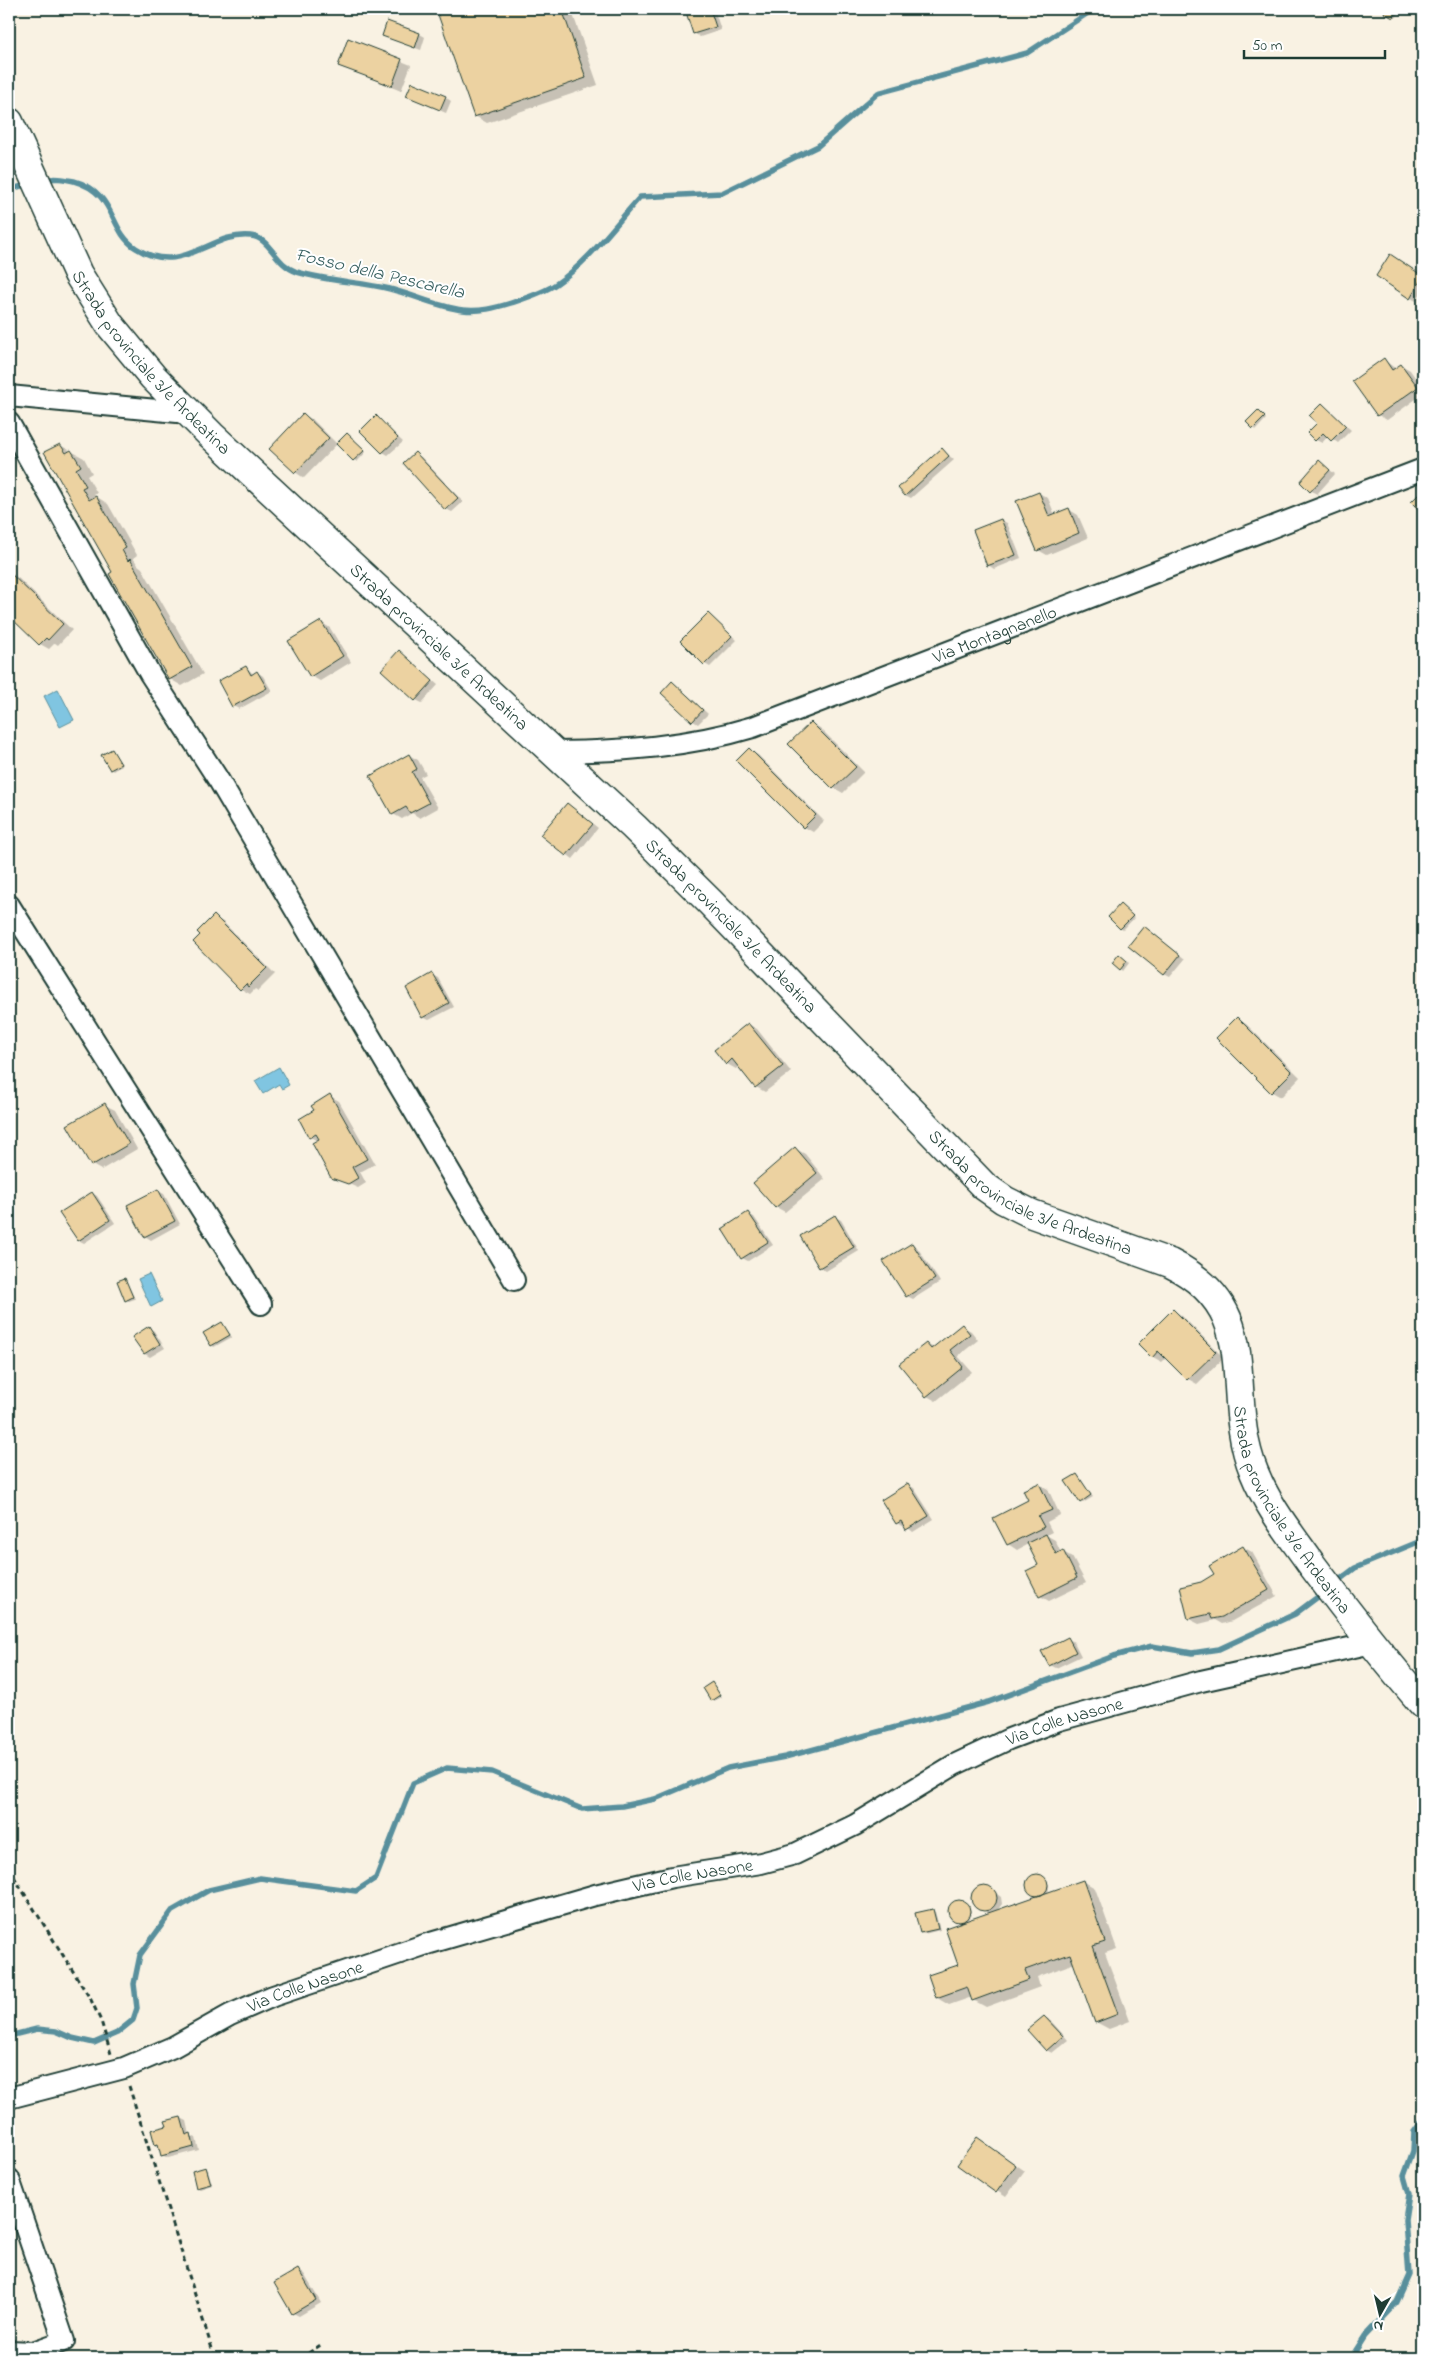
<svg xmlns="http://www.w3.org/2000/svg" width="1432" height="2367" font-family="'Indie Flower',sans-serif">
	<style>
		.water { fill: #80c5e1; stroke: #598f9c }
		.shadow { fill: #0003 }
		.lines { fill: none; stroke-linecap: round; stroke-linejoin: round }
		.stream { stroke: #598f9c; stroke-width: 5.5 }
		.building { fill: #ecd2a1; stroke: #1f3d34 }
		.street-casing { stroke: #1f3d34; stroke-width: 24 }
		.secondary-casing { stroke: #1f3d34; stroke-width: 31 }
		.path { stroke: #1f3d34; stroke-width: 3; stroke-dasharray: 5 4; stroke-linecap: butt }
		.street { stroke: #fff; stroke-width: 20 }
		.secondary { stroke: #fff; stroke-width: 28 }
		.labels { text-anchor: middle; stroke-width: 4; stroke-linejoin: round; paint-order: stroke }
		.street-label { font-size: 18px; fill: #1f3d34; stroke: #fff }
		.water-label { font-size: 19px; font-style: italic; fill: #375f5f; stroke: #fff }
	</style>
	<rect width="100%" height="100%" fill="#f9f2e3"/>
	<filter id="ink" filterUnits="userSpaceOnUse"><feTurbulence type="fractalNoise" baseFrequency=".02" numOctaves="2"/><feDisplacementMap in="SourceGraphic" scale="10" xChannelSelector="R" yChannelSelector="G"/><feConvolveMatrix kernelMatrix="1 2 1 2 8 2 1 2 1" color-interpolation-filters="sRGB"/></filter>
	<g filter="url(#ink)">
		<path class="water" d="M58,689l16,31 -14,7 -16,-31z
			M279,1067l10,18 -7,4 -3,-5 -16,10 -8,-13z
			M149,1274l13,27 -11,6 -13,-28z"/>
		<path class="shadow" d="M437,9h134l27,76 -111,38 -12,-7z
			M686,9h28l7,21 -21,7 -6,-4z
			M1388,9h13l-5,9 -10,-6z
			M420,34l5,3 -4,13 -38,-14z
			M349,40l62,25 -10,26 -62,-26z
			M445,97l6,4 -5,12 -32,-14z
			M1396,259l27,18v13l-7,11 -5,-3z
			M1384,360l12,9 5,-4 9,5 13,19v5l-36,26 -9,-5z
			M1322,405l29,25 -13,13 -10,-7 -6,7 -6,-3z
			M1261,413l5,6 -10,11 -8,-8z
			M304,415l9,5 24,24 -33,34 -9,-6z
			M376,417l27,25 -15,13 -5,-3z
			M349,435l17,17 -9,10 -20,-18z
			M60,445l24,13 8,15 -5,3 10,17 -3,2 14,9 29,51 -4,3 5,7 4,3 61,106 -21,12 -12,-7 -56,-107z
			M942,449l12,11 -43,38 -6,-3z
			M415,454l6,3 42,45 -11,10 -6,-3z
			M1320,462l15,12 -18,20 -6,-3z
			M1039,493l9,5 7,17 13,-6 10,6 10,23 -41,17 -9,-5z
			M1001,520l6,3 14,35 -27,11 -6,-4z
			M9,573l9,5 54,52 -14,15 -3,-2 -6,6 -9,-5 -31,-30z
			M708,614l29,26 -27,27 -5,-3z
			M321,622l9,6 21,34 -31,19 -9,-5z
			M399,652l39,33 -16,18 -6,-3z
			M246,667l8,8 3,-3 6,4 9,15 -33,18 -6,-3z
			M673,682l35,32 -10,10 -5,-3z
			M811,723l9,5 44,44 -21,21 -9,-5z
			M749,750l9,5 66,66 -11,11 -9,-5z
			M112,751l10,14 -9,6 -2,-2z
			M409,755l9,5 8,14 -6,3 18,31 -18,10 -8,-5 -10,6 -9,-5z
			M567,804l31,24 -25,31 -31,-24z
			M1123,907l11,11 -11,12 -3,-2z
			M214,917l9,5 52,52 -17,17 -3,-2 -5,5 -9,-5 -39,-54z
			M1150,931l35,28 -15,18 -6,-3z
			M1122,957l7,6 -6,8 -2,-2z
			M432,975l6,3 16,29 -25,13 -6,-3z
			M1237,1019l9,5 54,53 -19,20 -9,-5z
			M748,1024l9,5 34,43 -26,20 -9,-5 -17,-21 -3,3 -9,-5z
			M330,1096l9,5 36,63 -15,8 6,11 -8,5 -26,-11 -14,-36 -8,-4 5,-26z
			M105,1105l10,5 22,39 -36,21 -9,-5z
			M796,1149l9,5 20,25 -40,33 -9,-5z
			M158,1191l6,3 16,30 -29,16 -6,-4z
			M92,1193l5,3 18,27 -31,20 -6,-3z
			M748,1214l6,3 19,28 -25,16 -6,-3z
			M835,1217l6,3 18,31 -33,20 -6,-4 -18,-31z
			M912,1244l5,3 23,35 -27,17 -6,-3z
			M125,1279l10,20 -6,2 -3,-1z
			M1173,1310l9,6 42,42 -27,26 -9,-5 -22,-21 -4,4 -9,-5z
			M222,1323l10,14 -18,10 -2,-2z
			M962,1326l9,5 7,9 -20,16 14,16 -36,29 -9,-5 -1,-52 8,4z
			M149,1328l5,3 11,17 -15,9 -5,-3z
			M1077,1475l16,22 -10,6 -2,-1z
			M1039,1484l9,5 12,26 -13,7 5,10 -6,3 9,5 6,13 2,-1 9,5 14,26 -37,18 -9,-5 -1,-31 -11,-21 -11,6 -9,-6z
			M908,1485l6,3 20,31 -21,13 -8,-7 -2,2 -6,-4z
			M1243,1547l9,5 25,44 -45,25 -10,3 -7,-4 -16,4 -10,-5 12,-36 14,-8z
			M1068,1639l6,3 7,14 -25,12 -6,-3z
			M712,1683l10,14 -8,4 -2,-1z
			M1035,1876l12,4 2,6 -1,8 35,-13 12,7 22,61 -12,4 25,68 -21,8 -13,-7 -21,-59 -38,14 3,10 -54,20 -13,-7 -1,-3 -23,8 -12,-7 23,-32 29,-52 -16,-12 2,-11 7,-4 7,1 12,9 1,7 -6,8 45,-16 -9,-3 -4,-8 1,-6z
			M951 1912a10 10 0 1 1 20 0a10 10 0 1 1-20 0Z
			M933,1910l2,2 5,18 -16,4 -3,-1z
			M1045,2017l5,3 18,20 -16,13 -6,-3z
			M181,2118l6,3 3,14 6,3 3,12 -31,8 -6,-3 -2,-9 -4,-2 12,-17z
			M986,2144l39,27 -19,26 -48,-32z
			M206,2168l2,2 4,15 -12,4 -3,-2z
			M298,2270l6,4 17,29 -22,13 -6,-3z"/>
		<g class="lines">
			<path class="stream" d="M45,180c9,-3 19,-1 29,1 43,12 34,49 62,67 46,30 75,-17 115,-12 20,2 23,28 46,36 30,9 63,10 93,17 24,6 48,18 73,21 17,2 32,-2 48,-7 15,-5 32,-10 45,-19 33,-23 58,-58 84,-87l82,-4 96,-47 60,-53 149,-40 67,-44
				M9,190l19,-6
				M1334,1584l21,-16 68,-28
				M9,2036l28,-7 19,2 16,7 22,5 23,-10 16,-13 4,-12 -3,-24 6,-29 32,-44 37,-21 51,-12 96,13 20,-13 37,-95 34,-15 45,4 90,37 40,-3 33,-7 73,-31 57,-11 204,-55 125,-46 38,-10 40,7 27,-4 76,-35 28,-21
				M1351,2358l14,-22 32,-34 12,-27 -4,-55 4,-26 -5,-18 9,-25 1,-19 9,-12"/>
		</g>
		<path class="building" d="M436,9h126l24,69 -112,39z
			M685,9h25l6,18 -23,7z
			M1386,9h12l-5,9 -9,-5z
			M387,21l33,12 -5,15 -33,-12z
			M348,38l54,21 -10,27 -54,-20z
			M412,82l34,14 -6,14 -34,-14z
			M1390,254l33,22 -13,23 -34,-23z
			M1384,358l8,12 9,-6 17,23 -41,29 -25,-35z
			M1322,403l24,23 -15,15 -8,-8 -8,8 -8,-8 10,-10 -8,-7z
			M1258,410l7,7 -12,12 -7,-7z
			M303,413l26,25 -34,35 -26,-24z
			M376,415l22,23 -16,15 -22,-22z
			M347,433l18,17 -12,11 -17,-17z
			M60,444l6,9 5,-3 10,16 -5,3 10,17 -4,2 7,12 7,-4 30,52 -4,2 6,11 2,-2 62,108 -23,13 -60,-106 3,-2 -68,-120z
			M942,448l7,8 -44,40 -7,-8z
			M415,452l43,46 -13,12 -42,-47z
			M1319,460l11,10 -20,22 -10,-10z
			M1423,490v24l-12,-12z
			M1039,492l10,24 20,-8 10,25 -42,18 -21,-50z
			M1001,519l15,36 -29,11 -14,-36z
			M9,572l54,52 -15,16 -2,-2 -7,7 -30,-29z
			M708,613l24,23 -28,29 -24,-24z
			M321,621l22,35 -33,21 -22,-36z
			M399,650l34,31 -18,20 -34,-31z
			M246,666l5,9 6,-4 10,17 -35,19 -14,-26z
			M672,681l31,29 -11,12 -31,-29z
			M811,722l45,45 -23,22 -45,-45z
			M749,748l67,67 -13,13 -67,-67z
			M112,749l9,15 -11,6 -9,-15z
			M409,754l8,15 -5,3 17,31 -19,10 -4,-6 -14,8 -22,-39z
			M567,803l26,21 -27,32 -26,-21z
			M1120,904l13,12 -13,13 -12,-12z
			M214,915l53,53 -19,19 -2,-3 -6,6 -47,-48 7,-7 -3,-3z
			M1144,926l36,29 -16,20 -36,-29z
			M1119,954l8,7 -7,9 -8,-7z
			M432,973l17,30 -27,15 -16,-30z
			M1237,1017l55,55 -21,21 -55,-55z
			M748,1023l35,43 -28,22 -23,-29 -6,6 -12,-15z
			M330,1094l37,65 -15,8 6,11 -10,6 -17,-6 -19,-35 7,-4 -3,-5 -7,4 -10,-19 15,-9 -3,-4z
			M105,1103l24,41 -38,22 -24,-41z
			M795,1147l22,26 -42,35 -22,-25z
			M158,1189l17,32 -31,16 -17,-32z
			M92,1192l18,28 -32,21 -19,-28z
			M748,1212l20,30 -27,17 -19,-30z
			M835,1215l19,32 -35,21 -19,-32z
			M912,1243l23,36 -29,18 -23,-36z
			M125,1278l8,19 -8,4 -8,-20z
			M1173,1309l43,43 -29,28 -29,-29 -6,7 -14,-14z
			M222,1322l8,13 -19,11 -8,-13z
			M962,1324l8,10 -20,16 13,17 -37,30 -27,-33 27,-21 5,6z
			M149,1326l11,18 -16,10 -12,-17z
			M1077,1474l14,21 -11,8 -15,-22z
			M908,1483l21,33 -23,14 -5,-9 -5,3 -15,-24z
			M1039,1483l13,27 -14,6 6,11 -37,18 -14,-27 35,-18 -5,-10z
			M1046,1534l10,20 7,-4 14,28 -38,19 -13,-26 12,-6 -11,-22z
			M1243,1546l26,44 -47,27 -10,2 -2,-5 -22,5 -8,-32 21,-5 13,-8 -5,-8z
			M1068,1637l8,15 -27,14 -8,-15z
			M712,1682l8,13 -9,6 -8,-13z
			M1026 1885a11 11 0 1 1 22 0a11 11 0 1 1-22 0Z
			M1083,1880l22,62 -12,4 25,68 -23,9 -25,-69 -45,16 4,10 -57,21 -5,-14 -31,11 -8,-23 30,-10 -13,-37z
			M971 1898a13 13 0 1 1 26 0a13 13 0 1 1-26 0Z
			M948 1911a11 11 0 1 1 22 0a11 11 0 1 1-22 0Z
			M933,1909l5,20 -18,4 -5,-20z
			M1044,2016l19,20 -17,15 -19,-21z
			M181,2117l5,18 5,-2 3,14 -33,9 -3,-12 -3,1 -4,-15 16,-4 -2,-5z
			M977,2137l39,28 -20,28 -39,-28z
			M206,2167l5,17 -15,4 -4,-17z
			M298,2269l18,31 -24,14 -18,-31z"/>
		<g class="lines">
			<defs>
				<g id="street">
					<path d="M9,396l179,17"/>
					<path d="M9,423l141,251 68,105 296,501"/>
					<path id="s1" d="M555,752c68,-1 132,-5 198,-25l670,-258"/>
					<path d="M9,905l252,399"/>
					<path id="s2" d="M9,2098l115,-30 49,-21 57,-32 43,-19 154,-52 168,-49 77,-18 89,-14 34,-9 60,-29 99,-60 55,-26 50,-19 142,-39 171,-38"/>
					<path d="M9,2179l55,162 -31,11 -24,-1"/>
				</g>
				<g id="secondary">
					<path id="s3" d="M9,122l69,152 32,51 43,52 58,58 423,392 76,75 274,284 20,14 28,14 138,49c98,48 51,129 84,209 14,35 37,63 58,93 36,48 72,94 111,139"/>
				</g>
			</defs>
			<use href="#street" class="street-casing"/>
			<use href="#secondary" class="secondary-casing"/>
			<path class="path" d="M9,1869l82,131 10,21 10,33
				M129,2086l86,272
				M301,2358l21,-14"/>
			<use href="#street" class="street"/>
			<use href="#secondary" class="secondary"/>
		</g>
	</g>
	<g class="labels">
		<g class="street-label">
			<text dy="6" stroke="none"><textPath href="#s3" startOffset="282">Strada provinciale 3/e Ardeatina</textPath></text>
			<text dy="6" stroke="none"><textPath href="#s1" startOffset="459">Via Montagnanello</textPath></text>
			<text dy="6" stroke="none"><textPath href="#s3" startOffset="688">Strada provinciale 3/e Ardeatina</textPath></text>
			<text dy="6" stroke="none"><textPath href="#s3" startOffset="1092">Strada provinciale 3/e Ardeatina</textPath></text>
			<text dy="6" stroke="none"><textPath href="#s3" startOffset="1498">Strada provinciale 3/e Ardeatina</textPath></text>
			<text dy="6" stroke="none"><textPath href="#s3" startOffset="1945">Strada provinciale 3/e Ardeatina</textPath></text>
			<text dy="6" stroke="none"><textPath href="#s2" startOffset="1128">Via Colle Nasone</textPath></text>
			<text dy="6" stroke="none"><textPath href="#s2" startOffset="722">Via Colle Nasone</textPath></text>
			<text dy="6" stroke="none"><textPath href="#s2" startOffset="318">Via Colle Nasone</textPath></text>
		</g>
		<g class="water-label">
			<text transform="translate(380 272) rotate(13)" y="7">Fosso della Pescarella</text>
		</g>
	</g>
	<rect width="1432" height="2367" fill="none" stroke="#fff" stroke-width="30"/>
	<rect x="15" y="15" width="1402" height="2337" fill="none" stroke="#1f3d34" stroke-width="2" filter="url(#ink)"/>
	<g transform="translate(1380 2314) rotate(188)" stroke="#ffffff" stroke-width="4" paint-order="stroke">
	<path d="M0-4L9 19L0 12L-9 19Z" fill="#1f3d34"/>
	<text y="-8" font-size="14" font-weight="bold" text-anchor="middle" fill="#1f3d34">N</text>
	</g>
	<path d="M1244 50v8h141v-8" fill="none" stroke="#1f3d34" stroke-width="2.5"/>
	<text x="1252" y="50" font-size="15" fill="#1f3d34" stroke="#ffffff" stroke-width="4" paint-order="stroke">50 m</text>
</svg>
